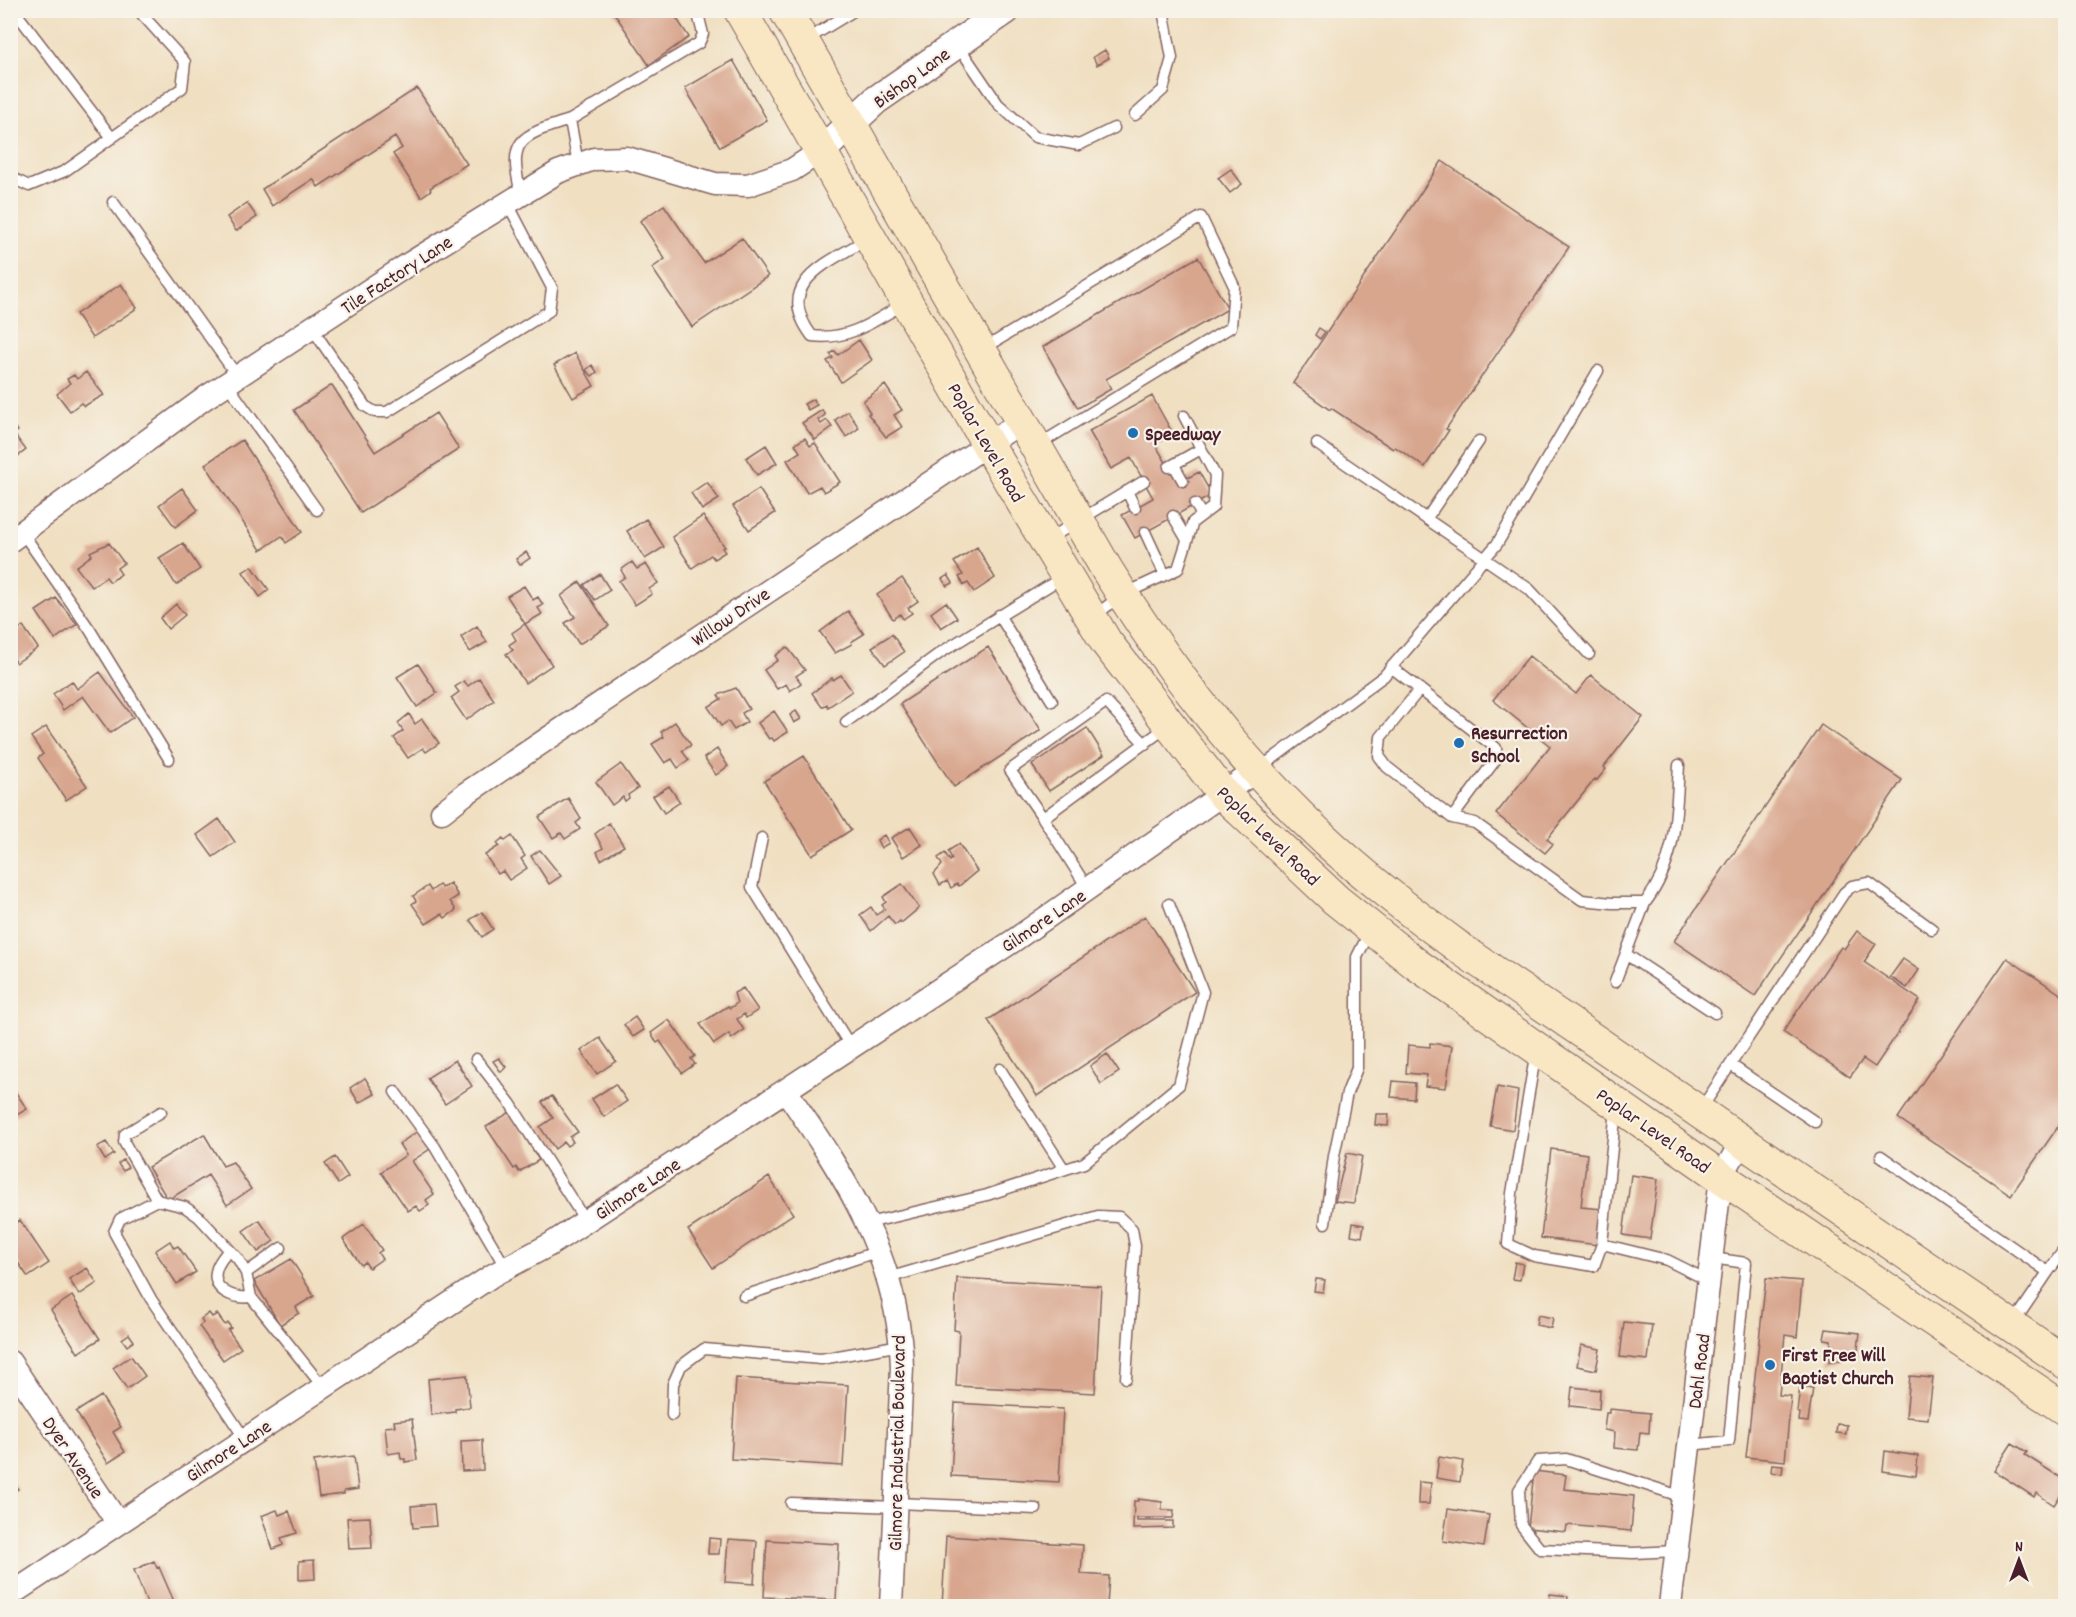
<svg xmlns="http://www.w3.org/2000/svg" width="2076" height="1617" font-family="Dekko,sans-serif">
	<style>
		.building { fill: #d8a58d }
		.lines { fill: none; stroke-linecap: round; stroke-linejoin: round }
		.service-casing { stroke: #846260; stroke-width: 13 }
		.minor-casing { stroke: #846260; stroke-width: 25 }
		.tertiary-casing { stroke: #846260; stroke-width: 31 }
		.secondary-casing { stroke: #846260; stroke-width: 34 }
		.service { stroke: #fff; stroke-width: 10 }
		.minor { stroke: #fff; stroke-width: 22 }
		.tertiary { stroke: #fff; stroke-width: 28 }
		.secondary { stroke: #f9e7c3; stroke-width: 32 }
		.poi-dot { fill: #1f6fb2; stroke: #f7f3e8; stroke-width: 2 }
		.labels { text-anchor: middle; stroke-width: 4.5; stroke-linejoin: round; paint-order: stroke }
		.street-label { font-size: 20px; fill: #4a1f2b; stroke: #f7f3e8 }
		.poi-label { font-size: 20px; font-weight: bold; fill: #4a1f2b; stroke: #f7f3e8; text-anchor: start }
	</style>
	<rect width="100%" height="100%" fill="#f7f3e8"/>
	<filter id="ink" filterUnits="userSpaceOnUse"><feTurbulence type="fractalNoise" baseFrequency=".0167" numOctaves="2"/><feDisplacementMap in="SourceGraphic" scale="12" xChannelSelector="R" yChannelSelector="G"/><feConvolveMatrix kernelMatrix="1 2 1 2 8 2 1 2 1" color-interpolation-filters="sRGB"/></filter>
	<filter id="wash" filterUnits="userSpaceOnUse"><feTurbulence type="fractalNoise" baseFrequency=".008" numOctaves="4" result="noise"/><feDisplacementMap in="SourceGraphic" scale="24" xChannelSelector="R" yChannelSelector="G"/><feGaussianBlur stdDeviation="1.35" result="paint"/><feColorMatrix in="noise" values="0 0 0 0 0 0 0 0 0 0 0 0 0 0 0 0 0 1.4 0 .05"/><feComposite in="paint" operator="in"/></filter>
	<g filter="url(#wash)">
		<rect width="100%" height="100%" fill="#f0dfc1"/>
		<g id="blocks">
			<path class="building" d="M612,10h59l18,27 -40,28z
				M1105,50l4,8 -12,7 -4,-8z
				M733,60l34,60 -47,27 -35,-59z
				M417,88l50,76 -37,24 1,2 -10,7 -28,-43 9,-6 -7,-11 -77,50 -5,-8 -41,27 -10,-17z
				M1442,161l127,86 -123,182 3,1 -24,37 -30,-20 -2,2 -62,-41 -1,2 -37,-27z
				M1231,169l11,15 -12,9 -12,-15z
				M247,203l10,14 -21,14 -9,-14z
				M664,205l40,58 38,-25 26,38 -76,51 -40,-59 13,-9 -25,-38z
				M1198,257l30,52 -122,70 5,10 -33,19 -35,-61z
				M121,284l16,24 -45,30 -16,-24z
				M1319,328l6,4 -5,7 -5,-4z
				M859,340l13,20 -31,22 -14,-21 6,-3 -3,-4 5,-3 3,4z
				M575,353l19,33 -21,12 -19,-33z
				M592,365l5,7 -5,4 -6,-6z
				M86,372l18,23 -20,11 -3,-3 -11,8 -13,-17 13,-11 -3,-4 7,-4 3,4z
				M332,385l43,67 61,-39 23,36 -98,64 -67,-103z
				M885,385l17,25 -8,5 8,12 -16,10 -18,-23 2,-1 -7,-12z
				M1152,396l21,38 -18,10 23,39 21,-11 13,23 -77,43 -13,-23 31,-17 -22,-40 -20,11 -22,-38z
				M813,399l4,6 -9,5 -4,-6z
				M822,410l3,5 -7,5 3,4 6,-4 5,7 -17,13 -13,-17z
				M848,411l11,17 -13,9 -11,-17z
				M10,423l8,8 -4,3 12,16 -16,12z
				M805,438l5,8 5,-3 25,39 -16,10 -4,-6 -13,7 -20,-33 13,-8 -5,-8z
				M242,440l60,92 -16,11 -4,-7 -21,14 -56,-86z
				M766,445l11,18 -20,12 -11,-17z
				M707,482l12,17 -17,11 -11,-17z
				M182,488l16,22 -23,17 -16,-22z
				M759,489l16,24 -26,17 -16,-24z
				M703,516l22,31 -3,1 3,4 -11,7 -3,-4 -19,13 -20,-31z
				M646,519l18,28 -19,12 -18,-28z
				M109,543l15,20 -7,5 4,6 -11,8 -4,-5 -14,10 -16,-20 16,-12 -2,-3z
				M183,543l17,26 -24,16 -17,-27z
				M977,547l18,31 -21,14 -6,-9 -4,2 -5,-8 4,-2 -9,-13z
				M526,552l4,6 -10,7 -4,-6z
				M632,562l5,7 9,-5 12,19 -9,6 3,5 -17,11 -16,-24 6,-4 -4,-7z
				M252,566l17,24 -9,7 -17,-25z
				M600,574l10,16 -15,10 -11,-15z
				M948,575l5,8 -6,3 -5,-7z
				M902,578l16,23 -10,7 4,5 -9,6 -3,-5 -7,5 -16,-24z
				M580,582l29,44 -30,18 -14,-21 10,-6 -14,-21z
				M524,586l9,14 5,-3 5,8 -5,3 4,6 -17,10 -18,-28z
				M56,598l21,26 -22,15 -19,-28z
				M946,602l11,16 -16,10 -10,-15z
				M176,604l9,11 -17,14 -8,-11z
				M848,611l16,23 -13,8 1,2 -17,9 -15,-21z
				M525,624l27,41 -27,18 -19,-29 7,-4 -4,-5 7,-5 -4,-7z
				M23,626l15,22 -22,15 -6,-8v-20z
				M477,626l10,16 -17,10 -9,-15z
				M892,634l12,18 -19,13 -13,-18z
				M787,647l18,23 -9,6 5,7 -11,8 -4,-7 -9,5 -13,-19 14,-10 -3,-4z
				M988,647l53,83 -87,57 -54,-83z
				M1529,656l47,38 15,-19 52,42 -39,50 2,2 -9,11 -2,-1 -48,60 6,5 -8,9 -49,-39 54,-68 -57,-46z
				M418,664l19,29 -20,14 -20,-30z
				M100,672l33,45 -23,16 -27,-37 -20,14 -10,-16 19,-13 5,8z
				M841,675l11,16 -24,16 -1,-3 -5,3 -10,-14 20,-15 1,2z
				M479,678l15,22 -28,20 -15,-22 8,-6 -4,-5 9,-6 4,5z
				M736,688l13,21 -7,4 5,9 -13,8 -6,-9 -7,5 -13,-19 13,-8 -3,-4z
				M774,711l14,21 -14,9 -2,-3 -3,1 -11,-16z
				M796,711l5,8 -7,4 -4,-8z
				M409,714l6,10 7,-5 17,24 -13,9 -3,-4 -15,10 -14,-20 9,-7 -5,-8z
				M675,722l16,23 -9,6 7,9 -11,8 -6,-9 -7,4 -13,-19 12,-7 -3,-5z
				M1821,725l81,55 -147,216 -81,-55z
				M46,727l41,59 -21,14 -28,-42 5,-4 -12,-17z
				M1087,728l17,27 -55,36 -17,-26z
				M717,749l11,17 -12,9 -12,-17z
				M804,756l47,74 -39,25 -48,-74z
				M621,764l17,24 -10,7 1,3 -4,3 -2,-4 -11,8 -16,-23z
				M669,786l11,16 -16,11 -11,-17z
				M568,798l13,21 -5,4 4,6 -15,10 -4,-6 -8,5 -14,-21z
				M219,819l16,23 -22,15 -16,-22z
				M609,823l15,23 -23,14 -4,-8 6,-4 -8,-14z
				M910,827l12,18 -19,12 -12,-19z
				M884,835l5,8 -8,5 -4,-8z
				M512,836l13,20 -4,3 6,9 -18,12 -6,-9 -5,3 -13,-19 14,-9 -2,-3 6,-5 2,3z
				M959,844l18,27 -18,15 -2,-2 -6,4 -4,-7 -7,4 -6,-11 8,-9 -4,-7 7,-5 5,8 2,-2 -4,-8z
				M540,850l21,26 -12,8 -18,-28z
				M450,883l8,13 -8,5 6,9 -11,8 -3,-4 -16,10 -14,-20 4,-3 -3,-5 15,-10 3,5 8,-6 3,3z
				M902,884l17,24 -18,15 -1,-2 -5,4 -7,-9 -17,15 -11,-16 11,-8 5,8 9,-6 -3,-4 4,-3 -3,-5z
				M482,912l11,17 -11,8 -12,-17z
				M1145,916l50,76 -158,104 -49,-76z
				M1857,931l19,13 -12,18 56,38 -45,67 -12,-8 -13,18 -67,-45 58,-85 3,2z
				M2007,958l59,40v117l-55,80 -113,-77z
				M1903,959l16,11 -12,18 -17,-11z
				M743,988l15,22 -12,8 -2,-4 -7,5 7,11 -13,9 -2,-5 -15,10 -14,-20 28,-18 2,2 7,-5 -3,-10z
				M635,1017l9,13 -11,7 -9,-12z
				M669,1020l26,36 -4,3 4,5 -13,9 -22,-32 -3,2 -6,-10z
				M600,1038l16,23 -19,13 -16,-23z
				M1430,1043l22,3 -6,42 -21,-2 2,-11 -21,-2 2,-28 22,2z
				M1107,1054l12,18 -18,12 -11,-18z
				M499,1058l7,9 -5,5 -8,-11z
				M455,1060l17,26 -27,18 -18,-26z
				M365,1078l10,16 -16,9 -9,-15z
				M1393,1081l22,2 -1,16 -23,-2z
				M10,1084l17,25 -17,10z
				M615,1084l12,17 -23,16 -12,-18z
				M1497,1087l21,4 -5,39 -23,-4z
				M552,1096l26,36 -8,5 3,5 -6,4 -3,-4 -9,7 -15,-22 13,-9 -11,-16z
				M510,1112l29,48 -20,12 -3,-5 -2,2 -28,-42z
				M1376,1114h13l-1,12 -13,-1z
				M418,1131l12,18 -18,12 22,33 -8,6 3,5 -9,6 -4,-5 -8,5 -27,-39 25,-17 -7,-11z
				M204,1134l19,32 10,-4 18,27 -24,16 -19,-30 -40,25 -20,-33z
				M106,1142l8,12 -9,6 -8,-13z
				M1551,1149l36,5 -6,53 21,2 -4,36 -57,-7z
				M1347,1153l15,3 -8,47 -19,-2z
				M335,1157l13,20 -10,7 -13,-20z
				M123,1160l5,7 -5,4 -5,-7z
				M1631,1175l27,4 -8,60 -27,-4z
				M769,1177l24,37 -80,54 -25,-38z
				M20,1220l29,43 -21,14 -18,-26v-25z
				M259,1220l15,21 -16,11 -15,-21z
				M1353,1223l11,2 -2,12 -11,-2z
				M364,1224l18,26 -4,3 4,6 -13,9 -4,-6 -4,3 -18,-26z
				M170,1241l4,7 4,-2 18,26 -19,12 -22,-33z
				M291,1259l23,37 -18,11 3,6 -19,12 -26,-44z
				M1515,1262l8,2 -3,16 -8,-1z
				M87,1268l10,15 -18,12 -10,-16z
				M957,1278l144,8 -6,107 -139,-7 3,-55 -5,-1z
				M1766,1278l36,3 -5,56 -12,-2 -6,60 12,1 -6,65 -39,-4z
				M1316,1279l9,1 -2,12 -9,-1z
				M72,1296l28,43 -22,14 -27,-43z
				M209,1313l3,4 5,-3 8,11 3,-2 3,5 -3,2 13,18 -18,12 -24,-34 4,-3 -2,-4z
				M1538,1315l15,3 -2,10 -15,-3z
				M1624,1322l28,3 -4,35 -28,-3z
				M1826,1329l34,4 -3,23 -14,-2 -1,6 -13,2 2,-22 -7,-1z
				M129,1334l5,7 -7,5 -5,-7z
				M1581,1345l19,4 -4,21 -19,-4z
				M131,1356l14,20 -18,13 -14,-21z
				M467,1375l3,32 -15,2v3l-24,3 -3,-36z
				M1910,1376l23,2 -5,41 -22,-2z
				M736,1378l112,7 -5,81 -112,-7z
				M1572,1387l28,3 -1,19 -29,-3z
				M1800,1387l13,1 -5,34 -9,-1 1,-8 -3,-1z
				M101,1396l20,31 -8,5 12,20 -17,11 -32,-51z
				M955,1403l108,6 -4,73 -108,-6z
				M1609,1409l41,4 -1,20 -9,-1 -2,18 -24,-2 1,-16 -11,-2 2,-17h3z
				M412,1419l5,41 -12,2v-3h-4l-1,-7 -12,2 -3,-27 10,-1 -1,-5z
				M1837,1424l10,1 -1,9 -10,-1z
				M482,1440l1,30 -21,1 -1,-30z
				M2012,1443l15,9 -2,3 41,26v6l-12,18 -18,-12 -2,4 -40,-26z
				M1885,1451l33,5 -2,20 -33,-5z
				M354,1456l4,33 -14,2v3l-25,3 -5,-36z
				M1439,1457l24,4 -3,21 -24,-4z
				M1772,1464l11,1 -1,9 -11,-2z
				M1534,1471l32,4 -2,14 70,7 -3,35 -64,-6 -1,7 -38,-4z
				M10,1478l8,11 -8,5z
				M1419,1482l12,1 -2,21h-11z
				M1138,1499l24,3v8h12l-1,8h-36v3h36v7l-40,1 1,-28h4z
				M434,1504l2,22 -23,2 -2,-22z
				M1448,1509l41,6 -5,32 -41,-6z
				M277,1510l2,5 10,-4 8,22 -16,5 2,7 -10,4 -12,-33z
				M370,1517l2,31 -23,1 -2,-31z
				M946,1536l137,9 -2,29 28,2 -2,30h-165z
				M709,1538l11,1 -1,15h-11z
				M728,1539l29,2 -3,43 -29,-2z
				M767,1540l72,4 -3,56 -72,-3z
				M314,1560l1,19 -16,1v-19z
				M154,1561l3,7 2,-1 17,39h-28l-14,-36z
				M1550,1594l18,2 -1,10h-18z"/>
		</g>
	</g>
	<g filter="url(#ink)">
		<use href="#blocks" fill-opacity="0" stroke="#846260" stroke-width="1.5"/>
		<g class="lines">
			<defs>
				<path id="service" d="M17,14l95,124
					M806,40l49,-30
					M957,44l41,60 37,33 44,8 35,-17
					M1135,115l28,-25 9,-32 -9,-48
					M578,164l-8,-44 129,-77 4,-9 -6,-24
					M10,177l19,9 36,-15 117,-83 3,-26 -47,-52
					M521,194c-13,-54 -3,-58 49,-74
					M113,202l125,175
					M867,239c-39,24 -95,44 -55,97 36,5 63,-15 93,-33
					M312,328l53,78 10,6h12l162,-101 3,-23 -45,-86
					M983,349l218,-132 33,69 -3,41 -193,118
					M227,384l90,126
					M1317,444l212,145 60,65
					M1174,465l9,16
					M1169,467l32,-18
					M1127,491l8,17
					M1195,504l7,11
					M1173,516l14,24
					M1427,518l52,-77
					M22,532l68,98 79,129
					M1145,532l20,43
					M1047,540l97,-59
					M999,615l53,86
					M1094,616l28,-21 56,-26 15,-47 20,-15 2,-32 -31,-59
					M1391,667l105,81v11l-44,59 23,5 107,77 30,3h33l-30,79
					M1420,689l-39,48 -2,19 8,11 65,51
					M846,722l94,-69 123,-76
					M1260,768l124,-92 113,-132 101,-173
					M1043,818l-33,-48 96,-68 39,42
					M762,838l-10,49 99,160
					M1088,889l-45,-71 125,-92
					M1645,903c32,-42 31,-88 34,-138
					M1627,955l88,58
					M1536,1051l-24,142 -4,51 26,12 60,10 8,-22 14,-135
					M476,1059l34,44 76,119
					M1731,1065l84,57
					M1000,1069l64,100
					M395,1092l40,55 71,121
					M1701,1109l143,-216 8,-7 17,-3 63,46
					M1881,1156l167,116 18,-25
					M157,1200l-33,-58 1,-8 36,-22
					M868,1223l119,-28 97,-32 95,-78 24,-93 -34,-88
					M1325,1223l9,-67 13,-63 10,-25v-111l13,-26
					M1602,1244l65,16 42,21
					M228,1251c-4,5 -9,11 -11,17 -8,23 18,31 34,29
					M246,1273l35,-25
					M888,1278l210,-62 21,1 13,12 3,17 -9,132
					M744,1296l135,-45
					M2013,1324l35,-52
					M672,1415l1,-31 8,-18 23,-17 117,10 80,-14
					M245,1439l-94,-140 -37,-67 6,-13 37,-19 28,7 14,10 39,42 8,14 5,24 72,90
					M1689,1445l40,-4 17,-178 -34,-5
					M791,1503l105,4
					M897,1503l139,6
					M1677,1551l-44,2 -93,-4 -19,-24 -2,-35 19,-29 28,-2 117,38"/>
				<path id="minor" d="M10,541l195,-143 207,-136 146,-90 36,-13 33,-1 88,26 33,1 44,-15 29,-19
					M442,812l23,-18 556,-372
					M786,1091c60,87 113,167 116,276l-11,239
					M10,1362l108,161
					M10,1595l483,-320 58,-31 462,-303 244,-171
					M1670,1606l51,-429 21,-36"/>
				<path id="tertiary" d="M821,151l55,-51 130,-90"/>
				<path id="secondary" d="M740,10l247,433 119,199 118,153 112,105 80,64 305,213 345,233
					M785,10l322,560c74,119 164,230 274,318 26,21 53,41 80,61l605,414"/>
			</defs>
			<use href="#service" class="service-casing"/>
			<use href="#minor" class="minor-casing"/>
			<use href="#tertiary" class="tertiary-casing"/>
			<use href="#secondary" class="secondary-casing"/>
			<use href="#service" class="service"/>
			<use href="#minor" class="minor"/>
			<use href="#tertiary" class="tertiary"/>
			<use href="#secondary" class="secondary"/>
		</g>
	</g>
	<g class="poi-dot">
		<circle cx="1133" cy="433" r="6"/>
		<circle cx="1459" cy="743" r="6"/>
		<circle cx="1770" cy="1365" r="6"/>
	</g>
	<g class="labels">
		<g class="street-label">
			<text transform="translate(911 77) rotate(-36)" y="7">Bishop Lane</text>
			<text transform="translate(396 274) rotate(-33)" y="7">Tile Factory Lane</text>
			<text transform="translate(987 442) rotate(60)" y="7">Poplar Level Road</text>
			<text transform="translate(730 616) rotate(-34)" y="7">Willow Drive</text>
			<text transform="translate(1269 835) rotate(44)" y="7">Poplar Level Road</text>
			<text transform="translate(1043 920) rotate(-34)" y="7">Gilmore Lane</text>
			<text transform="translate(1654 1130) rotate(35)" y="7">Poplar Level Road</text>
			<text transform="translate(637 1188) rotate(-33)" y="7">Gilmore Lane</text>
			<text transform="translate(1698 1371) rotate(-83)" y="7">Dahl Road</text>
			<text transform="translate(896 1443) rotate(-89)" y="7">Gilmore Industrial Boulevard</text>
			<text transform="translate(228 1450) rotate(-33)" y="7">Gilmore Lane</text>
			<text transform="translate(74 1457) rotate(56)" y="7">Dyer Avenue</text>
		</g>
		<g class="poi-label">
			<text x="1145" y="440">Speedway</text>
			<text x="1471" y="739">Resurrection<tspan x="1471" dy="23">School</tspan></text>
			<text x="1782" y="1361">First Free Will<tspan x="1782" dy="23">Baptist Church</tspan></text>
		</g>
	</g>
	<rect width="2076" height="1617" fill="none" stroke="#f7f3e8" stroke-width="36"/>
	<g transform="translate(2019 1560)" stroke="#f7f3e8" stroke-width="4.5" paint-order="stroke">
	<path d="M0-4.5L10 22L0 15L-10 22Z" fill="#4a1f2b"/>
	<text y="-9" font-size="16" font-weight="bold" text-anchor="middle" fill="#4a1f2b">N</text>
	</g>
</svg>
